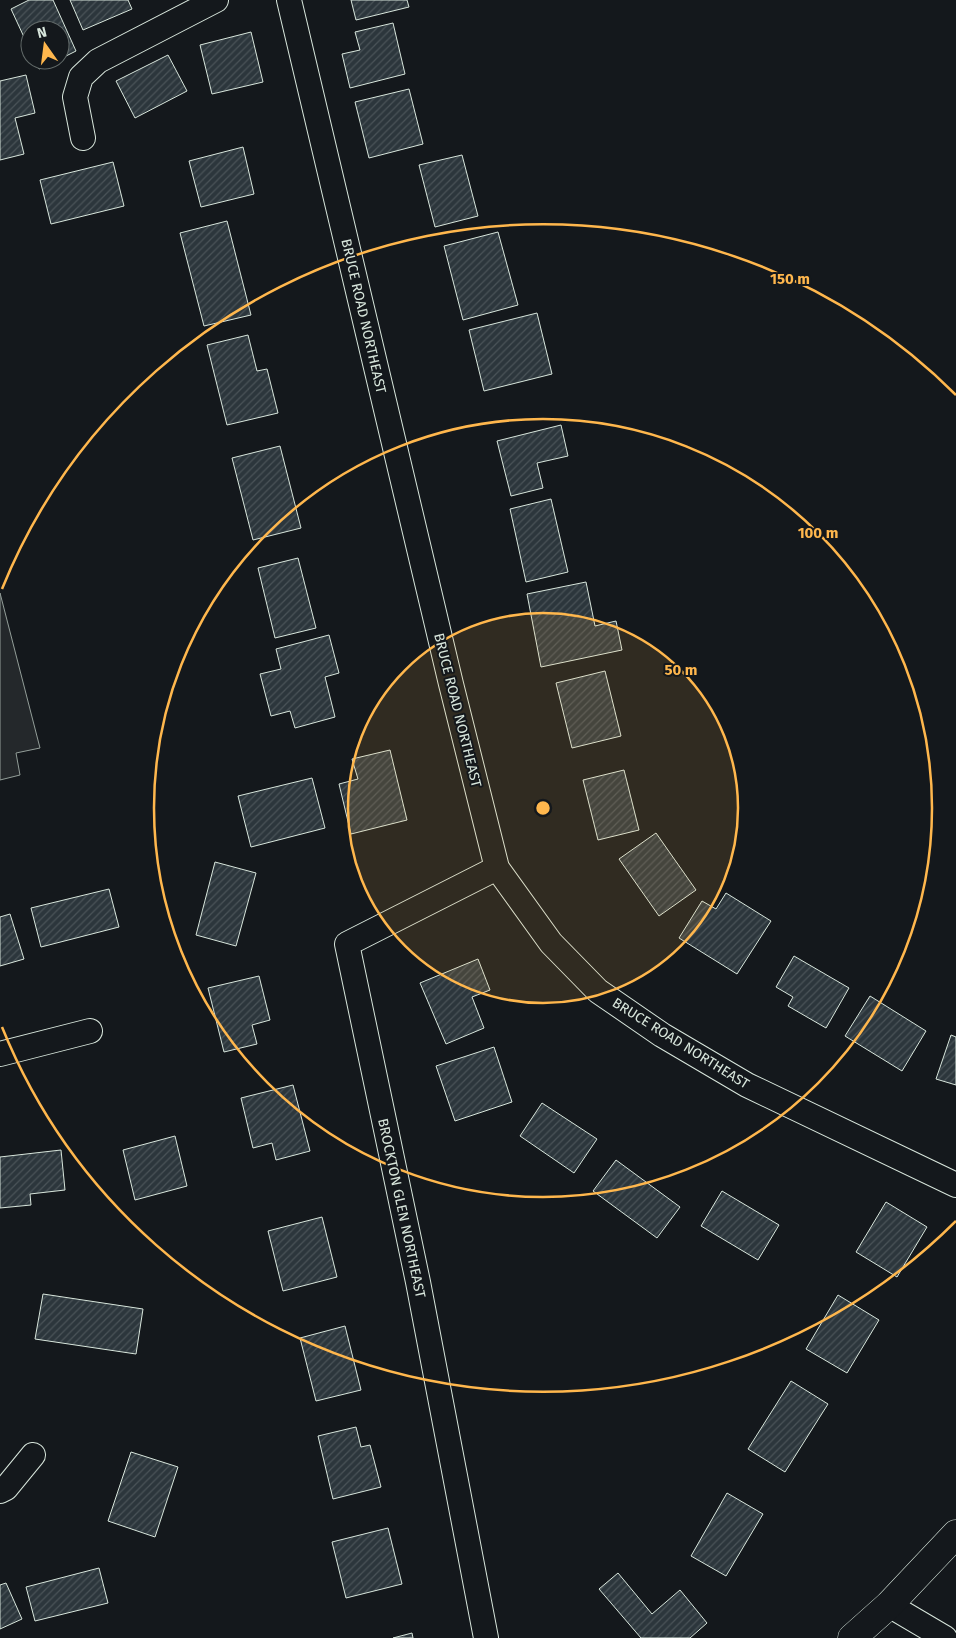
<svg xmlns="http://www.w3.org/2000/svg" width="956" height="1638" font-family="'Fira Sans',sans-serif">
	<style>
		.parking { fill: #24282b; stroke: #939e99 }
		.building { fill: url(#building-hatch); stroke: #d8e6dc }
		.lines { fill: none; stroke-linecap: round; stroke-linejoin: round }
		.street-casing { stroke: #d8e6dc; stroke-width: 26 }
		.secondary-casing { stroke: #d8e6dc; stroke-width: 29 }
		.street { stroke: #14181c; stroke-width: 24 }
		.secondary { stroke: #14181c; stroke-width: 28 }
		.ring { fill: none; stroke: #ffb74d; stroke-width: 2.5 }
		.labels { text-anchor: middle; stroke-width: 4; stroke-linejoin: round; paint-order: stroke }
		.street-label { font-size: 14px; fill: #d8e6dc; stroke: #14181c }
		.centre { fill: #ffb74d; stroke: #14181c; stroke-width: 2.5 }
		.ring-label { font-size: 15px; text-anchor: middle; font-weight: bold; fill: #ffb74d; stroke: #14181c; stroke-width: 4; stroke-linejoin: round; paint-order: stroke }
	</style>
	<defs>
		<pattern id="building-hatch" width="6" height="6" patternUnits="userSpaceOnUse" patternTransform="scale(1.25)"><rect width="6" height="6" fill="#2c363c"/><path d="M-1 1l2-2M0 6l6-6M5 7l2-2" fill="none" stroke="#4a5358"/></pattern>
	</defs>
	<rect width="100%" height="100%" fill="#14181c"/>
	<path class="parking" d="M0,593l40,155 -24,5 4,22 -20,5z"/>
	<path class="building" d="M29,0h24l23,51 -16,8v-29h-30v20l-19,-41z
		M70,0h58l4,9 -49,21z
		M351,0h56l2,7 -53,13z
		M393,23l12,51 -55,14 -8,-34 18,-4 -5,-18z
		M251,32l12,50 -51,12 -12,-49z
		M168,55l19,36 -52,27 -19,-37z
		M35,60h23l-19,9z
		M26,75l9,38 -20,5 9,36 -24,6v-79z
		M409,89l14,55 -54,14 -14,-56z
		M243,147l11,47 -53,13 -12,-46z
		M462,155l16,61 -43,11 -16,-62z
		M113,162l11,44 -73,18 -11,-44z
		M227,221l24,94 -47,11 -24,-93z
		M498,232l20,73 -55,15 -19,-74z
		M537,313l15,61 -68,17 -15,-61z
		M248,335l9,36 10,-2 11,44 -51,12 -20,-80z
		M561,425l7,31 -31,7 6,25 -32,8 -14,-55z
		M280,446l21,82 -48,12 -21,-82z
		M551,499l17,73 -42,10 -16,-73z
		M298,558l18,70 -41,10 -17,-70z
		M586,582l9,44 21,-5 6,29 -81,17 -14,-73z
		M329,635l10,38 -14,4 10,40 -40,11 -5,-17 -19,5 -11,-42 21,-5 -5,-20z
		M605,671l16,65 -49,12 -16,-65z
		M390,750l17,70 -56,14 -12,-50 19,-5 -6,-20z
		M624,770l15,60 -41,10 -15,-60z
		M312,778l13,50 -74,19 -13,-51z
		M656,833l40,57 -37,26 -40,-57z
		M215,862l41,11 -20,73 -40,-11z
		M109,889l10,38 -78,20 -10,-39z
		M726,893l45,28 -34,53 -58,-36 23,-37 14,8z
		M10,914l14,45 -24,7v-49z
		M794,956l55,32 -23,40 -38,-22 5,-9 -17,-10z
		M478,959l12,31 -18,7 12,31 -38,16 -26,-61z
		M259,976l11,44 -18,5 5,19 -33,8 -16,-64z
		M870,996l56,35 -24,40 -57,-35z
		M951,1035l5,2v48l-20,-6z
		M494,1047l18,55 -57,19 -19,-55z
		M293,1085l17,66 -34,9 -4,-17 -19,5 -12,-50z
		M542,1103l55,36 -23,34 -54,-37z
		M175,1136l12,50 -52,14 -12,-50z
		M61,1150l4,40 -35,4 1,11 -31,3v-51z
		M616,1160l64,47 -23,31 -64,-47z
		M722,1191l57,34 -21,35 -57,-34z
		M886,1202l41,25 -30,50 -41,-25z
		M322,1217l15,60 -54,14 -15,-60z
		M43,1294l100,15 -7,45 -101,-15z
		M838,1295l41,25 -32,53 -41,-24z
		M345,1326l16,64 -45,11 -16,-63z
		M791,1381l37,23 -43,68 -37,-23z
		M356,1427l5,20 9,-2 11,42 -48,12 -15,-63z
		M131,1452l47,15 -23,70 -47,-16z
		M727,1493l36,21 -37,62 -35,-20z
		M388,1528l14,56 -56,14 -14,-56z
		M99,1568l9,35 -73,18 -9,-34z
		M618,1573l34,41 28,-24 27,33 -17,15h-49l-42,-49z
		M6,1583l16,36 -22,10v-44z
		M412,1633l1,5h-20z"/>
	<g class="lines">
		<defs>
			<path id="street" d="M289,0l162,684 46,184 54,75 47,48 64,44 85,50 209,100
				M83,138l-8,-41 6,-20 17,-16 118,-61
				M0,1054l90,-23
				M0,1491l6,-3 27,-33
				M889,1605l56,33
				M486,1638l-68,-356 -71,-338 150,-76"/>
			<path id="secondary" d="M852,1638l37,-33 67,-71"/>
		</defs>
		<use href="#street" class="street-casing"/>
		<use href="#secondary" class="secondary-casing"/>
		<use href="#street" class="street"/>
		<use href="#secondary" class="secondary"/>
	</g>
	<circle cx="543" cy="808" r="195" fill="#ffb74d" fill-opacity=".12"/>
	<g class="ring">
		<circle cx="543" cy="808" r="195"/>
		<circle cx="543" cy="808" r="389"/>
		<path d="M956 1221A584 584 0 0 1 2 1027M2 589A584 584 0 0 1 956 395"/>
	</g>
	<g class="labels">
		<g class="street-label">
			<text transform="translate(364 316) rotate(77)" y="5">BRUCE ROAD NORTHEAST</text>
			<text transform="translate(458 710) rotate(76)" y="5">BRUCE ROAD NORTHEAST</text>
			<text transform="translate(681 1043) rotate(32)" y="5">BRUCE ROAD NORTHEAST</text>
			<text transform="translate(402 1208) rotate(78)" y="5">BROCKTON GLEN NORTHEAST</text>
		</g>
	</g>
	<circle cx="543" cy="808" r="8" class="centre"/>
	<g class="ring-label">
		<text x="790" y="284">150 m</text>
		<text x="818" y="538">100 m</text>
		<text x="681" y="675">50 m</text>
	</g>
	<g transform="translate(45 45) rotate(346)"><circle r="24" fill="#14181c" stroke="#626a69"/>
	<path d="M0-4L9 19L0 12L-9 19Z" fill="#ffb74d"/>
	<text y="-8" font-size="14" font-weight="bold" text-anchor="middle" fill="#d8e6dc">N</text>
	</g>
</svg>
